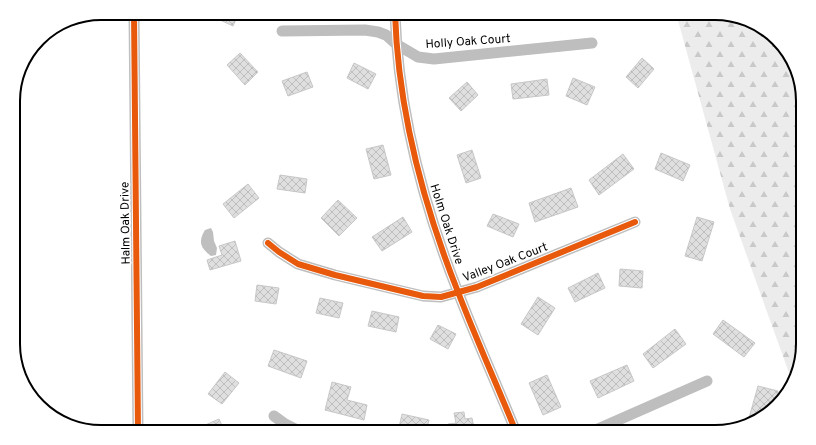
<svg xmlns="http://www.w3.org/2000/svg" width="816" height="445" font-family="Overpass,sans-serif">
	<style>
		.forest { fill: url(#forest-firs) }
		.water { fill: #bfbfbf }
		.building { fill: url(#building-cross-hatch); stroke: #c7c7c7 }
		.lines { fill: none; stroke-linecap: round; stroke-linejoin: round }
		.minor { stroke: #bebebe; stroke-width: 11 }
		.cycleway-casing { stroke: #fff; stroke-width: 8 }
		.cycleway { stroke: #e8590c; stroke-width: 6 }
		.labels { text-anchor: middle; stroke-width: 3.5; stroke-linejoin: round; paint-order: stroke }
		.street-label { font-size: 12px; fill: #000; stroke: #fff }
		.rim { fill: none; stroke: #000; stroke-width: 2 }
	</style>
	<defs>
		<pattern id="forest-firs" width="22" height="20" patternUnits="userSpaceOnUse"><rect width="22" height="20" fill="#ececec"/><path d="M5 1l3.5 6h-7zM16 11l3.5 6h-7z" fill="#c9c9c9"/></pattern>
		<pattern id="building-cross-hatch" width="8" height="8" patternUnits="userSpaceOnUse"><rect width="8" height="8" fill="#dfdfdf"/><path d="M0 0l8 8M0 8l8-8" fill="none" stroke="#bebebe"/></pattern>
	</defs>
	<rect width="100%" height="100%" fill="#fff"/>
	<path class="forest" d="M676,13h39l44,12 29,27 15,43v255l-10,34 -63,-175z"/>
	<path class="water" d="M211,228l2,4 1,9 3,7 -1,7 -5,1c-11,-8 -13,-15 -6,-26z"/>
	<path class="building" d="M221,13h18l-6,13 -15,-7z
		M452,13h12l-4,6z
		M489,13h17l-17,3z
		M240,53l18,19 -13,13 -18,-20z
		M642,58l12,11 -16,19 -12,-11z
		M354,63l22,11 -8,15 -21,-11z
		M307,72l6,15 -25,9 -6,-15z
		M573,78l22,9 -8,18 -21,-9z
		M547,79l2,16 -36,4 -2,-15z
		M467,82l11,13 -17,16 -12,-13z
		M383,145l8,30 -17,4 -8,-30z
		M472,150l9,28 -15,5 -9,-28z
		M661,153l29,12 -7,16 -28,-12z
		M623,154l11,15 -35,26 -10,-15z
		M280,175l27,4 -2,14 -28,-4z
		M248,184l11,14 -25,20 -11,-14z
		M571,188l7,19 -43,15 -6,-19z
		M338,200l19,18 -18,18 -18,-18z
		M493,214l26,10 -6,13 -26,-11z
		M403,217l9,15 -30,19 -10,-14z
		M697,217l17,5 -12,39 -17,-5z
		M235,241l6,20 -31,9 -3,-10 15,-5 -3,-9z
		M620,269l23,2 -1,17 -23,-2z
		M598,273l7,15 -30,14 -7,-14z
		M257,285l22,3 -3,16 -21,-3z
		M538,297l17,11 -17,27 -17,-11z
		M320,298l23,5 -4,15 -23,-5z
		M372,311l27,6 -3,15 -28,-6z
		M723,320l32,23 -11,14 -31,-23z
		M438,325l18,9 -8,15 -18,-10z
		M675,329l11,15 -33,24 -10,-14z
		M274,350l33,11 -6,17 -33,-12z
		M627,365l7,16 -36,17 -8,-17z
		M225,372l14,11 -17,21 -14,-10z
		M547,375l14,32 -18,8 -14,-32z
		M332,382l19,5 -4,13 20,5 -3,15 -39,-10z
		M758,386l20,5 -4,14 -16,15 -9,-2z
		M464,412l1,7 7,-1 3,14h-25l-2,-8 8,-1 -2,-10z
		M402,414l27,6 -3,12h-28z
		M219,419l6,13h-19l-3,-6z"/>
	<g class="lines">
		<path class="minor" d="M134,13l4,419
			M395,13c3,95 28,191 63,279 18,47 39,93 58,140
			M282,31l83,-1 13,2 8,3 10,9 22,13 16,2 158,-16
			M268,243l11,9 19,12 37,11 88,21 18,1 36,-10 158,-65
			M274,416l11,8 16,8
			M591,432l116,-51"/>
		<defs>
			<path id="cycleway" d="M134,13l4,419
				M395,13c3,95 28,191 63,279 18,47 39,93 58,140
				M268,243l11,9 19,12 37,11 88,21 18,1 36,-10 158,-65"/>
		</defs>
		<use href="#cycleway" class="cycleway-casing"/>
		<use href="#cycleway" class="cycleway"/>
	</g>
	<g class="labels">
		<g class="street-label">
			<text transform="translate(468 41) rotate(-4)" y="4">Holly Oak Court</text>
			<text transform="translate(125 223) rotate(-91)" y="4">Halm Oak Drive</text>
			<text transform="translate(447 224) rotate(72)" y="4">Holm Oak Drive</text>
			<text transform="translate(505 262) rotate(-21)" y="4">Valley Oak Court</text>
		</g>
	</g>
	<path d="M0 0H816V445H0ZM101 20H715A81 81 0 0 1 796 101V344A81 81 0 0 1 715 425H101A81 81 0 0 1 20 344V101A81 81 0 0 1 101 20Z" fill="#fff" fill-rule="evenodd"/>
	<path class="rim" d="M101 20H715A81 81 0 0 1 796 101V344A81 81 0 0 1 715 425H101A81 81 0 0 1 20 344V101A81 81 0 0 1 101 20Z"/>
</svg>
